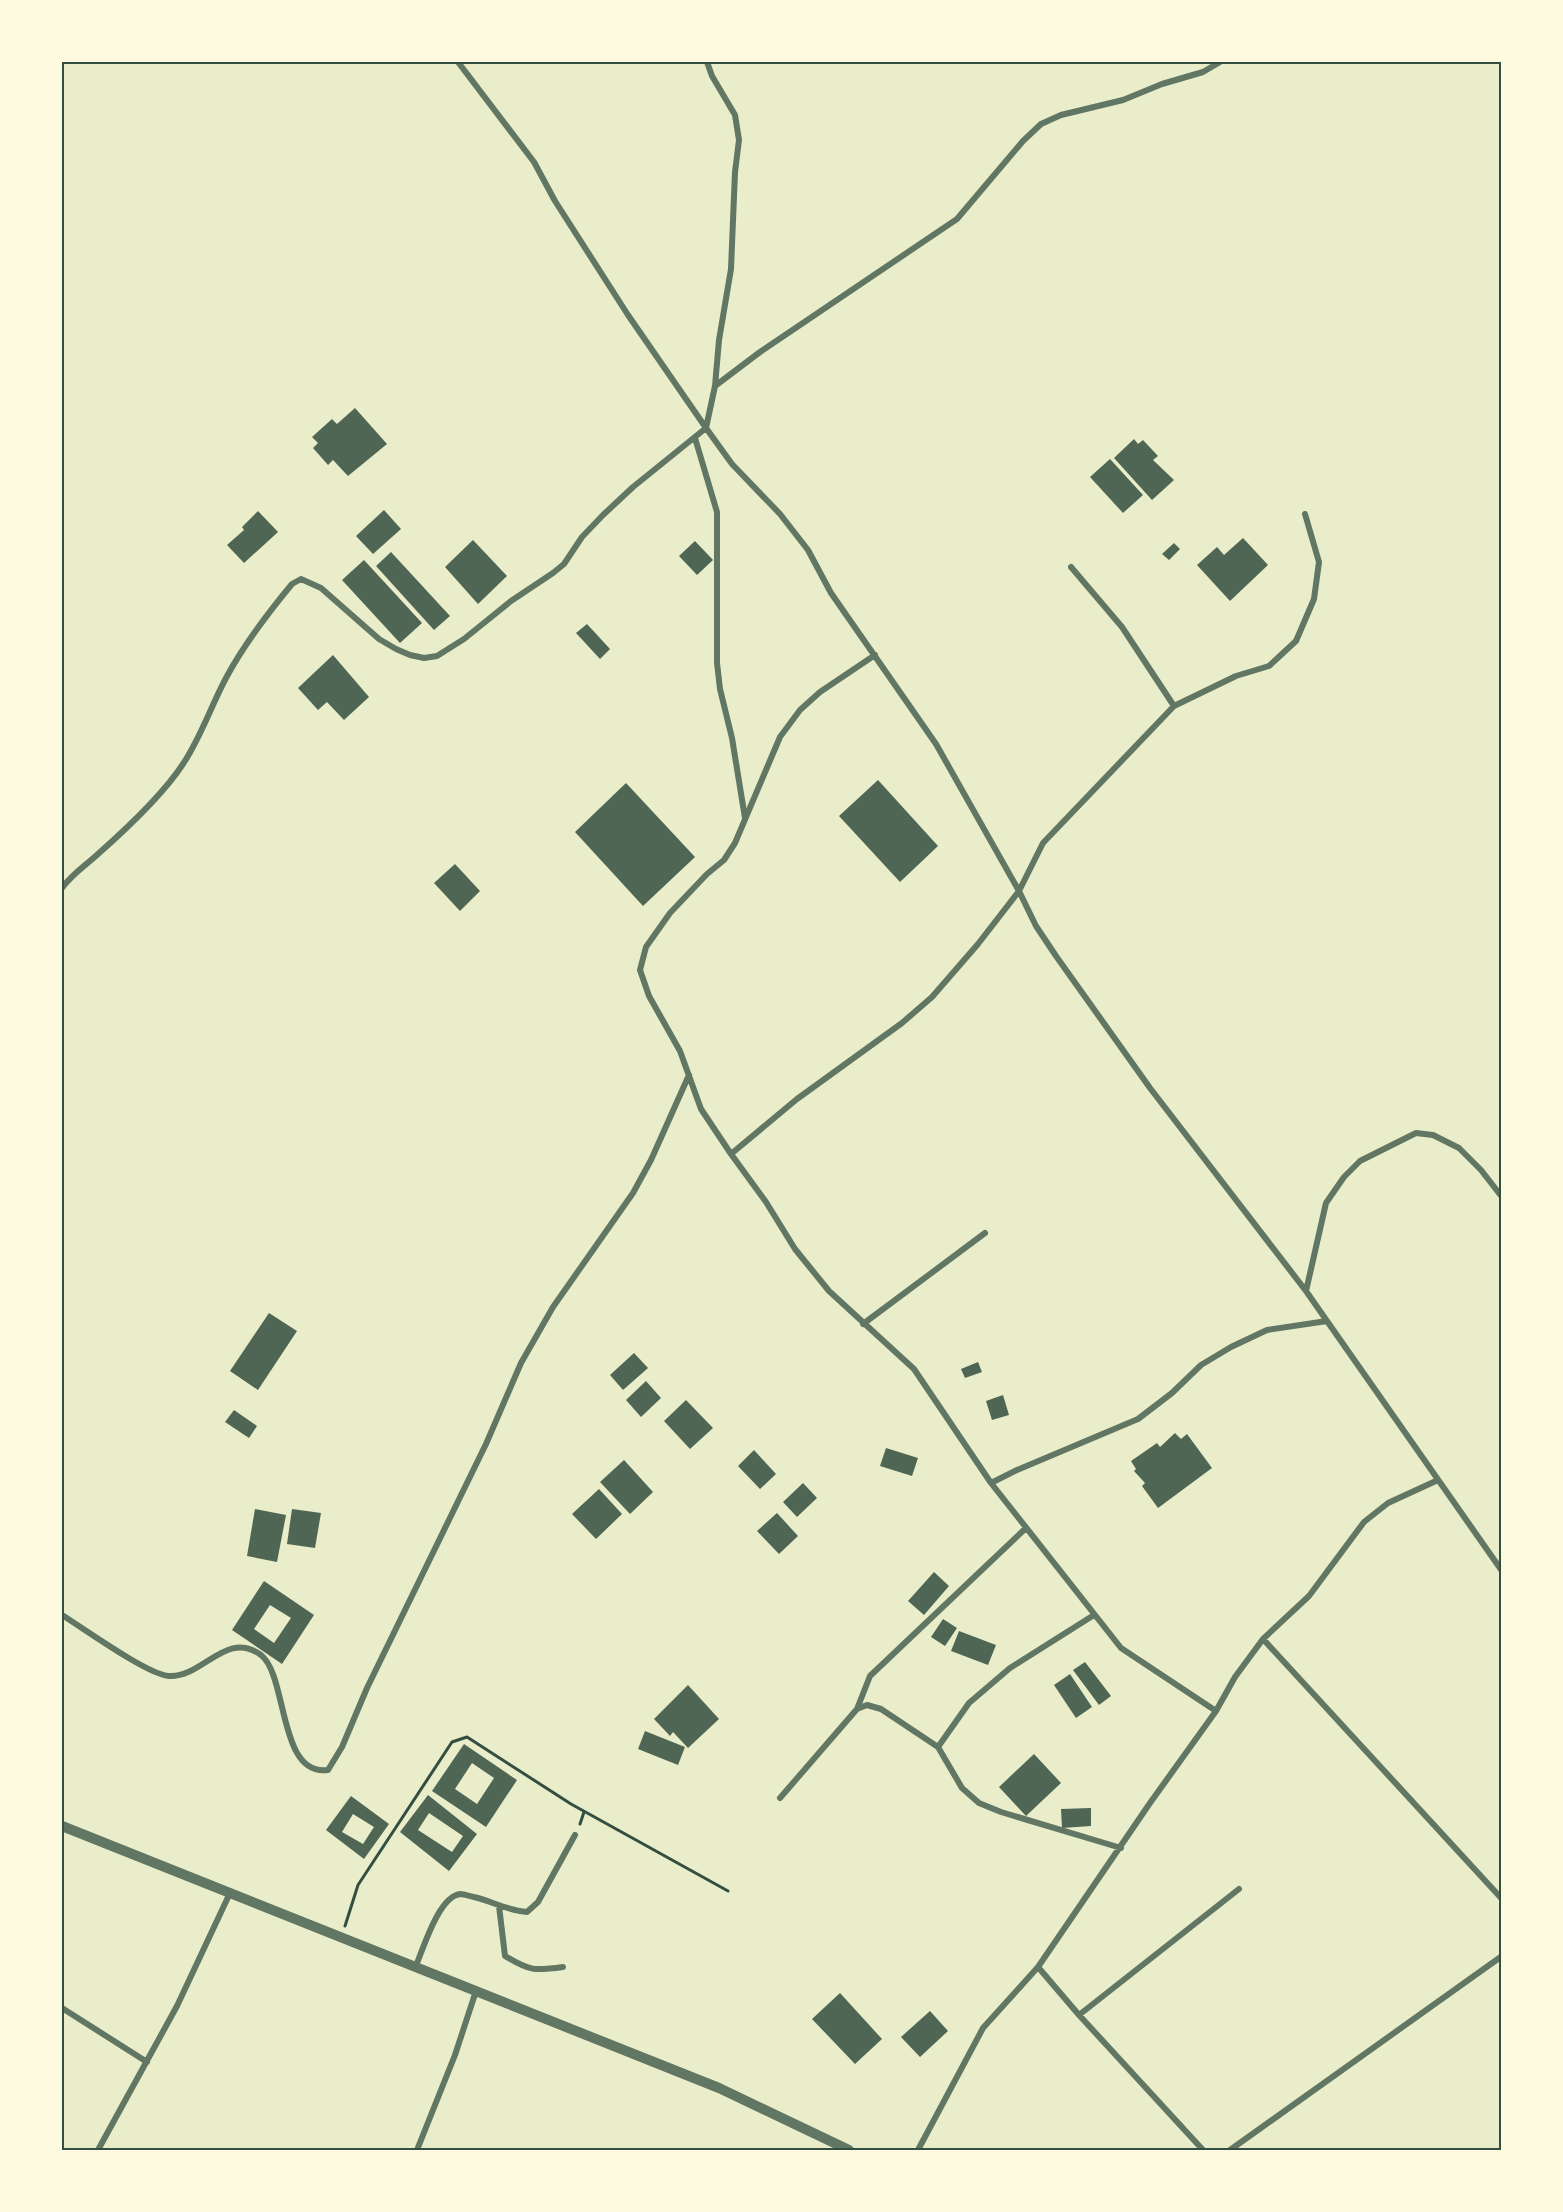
<svg xmlns="http://www.w3.org/2000/svg" width="1563" height="2212" font-family="'Titillium Web',sans-serif">
	<style>
		.building { fill: #4f6655; fill-rule: evenodd }
		.lines { fill: none; stroke-linecap: round; stroke-linejoin: round }
		.path { stroke: #344e41; stroke-width: 3 }
		.minor { stroke: #617663; stroke-width: 6 }
		.tertiary { stroke: #617663; stroke-width: 10 }
		.neatline { fill: none; stroke: #344e41; stroke-width: 2 }
	</style>
	<rect width="100%" height="100%" fill="#e9edc9"/>
	<path class="building" d="M355,408l32,36 -39,32 -15,-16 -5,5 -15,-17 5,-5 -6,-6 20,-18 5,5z
		M1134,439l4,5 5,-4 15,16 -5,4 21,20 -22,20 -38,-42z
		M1110,459l33,36 -20,18 -33,-36z
		M384,510l17,19 -28,25 -17,-18z
		M258,511l20,21 -34,31 -17,-18 17,-15 -2,-3z
		M1243,538l25,27 -38,36 -33,-36 20,-18 7,8z
		M473,540l34,36 -29,28 -33,-37z
		M695,541l18,19 -16,15 -18,-19z
		M1174,543l6,6 -11,11 -7,-6z
		M391,552l59,64 -16,14 -58,-64z
		M364,560l58,63 -22,20 -58,-63z
		M587,624l23,25 -10,10 -24,-26z
		M333,655l36,42 -25,23 -17,-18 -9,8 -20,-22z
		M878,780l60,66 -38,36 -61,-66z
		M626,783l69,74 -52,49 -68,-74z
		M455,864l25,27 -20,20 -26,-28z
		M269,1313l28,18 -39,59 -28,-19z
		M634,1353l14,15 -25,22 -13,-15z
		M978,1362l4,10 -17,6 -4,-9z
		M646,1381l15,17 -20,19 -15,-17z
		M1003,1395l6,20 -17,5 -6,-19z
		M686,1400l27,28 -23,21 -26,-28z
		M234,1410l23,16 -8,12 -24,-16z
		M1175,1433l6,6 6,-5 25,34 -54,40 -16,-22 3,-3 -11,-12 2,-2 -5,-8 26,-18 3,4z
		M886,1448l32,10 -6,18 -32,-10z
		M754,1450l22,24 -16,15 -22,-23z
		M624,1460l29,32 -23,22 -30,-32z
		M803,1483l14,15 -20,19 -14,-15z
		M599,1489l23,25 -26,25 -24,-25z
		M255,1509l31,6 -9,47 -30,-6z
		M292,1509l29,4 -6,35 -28,-4z
		M777,1513l21,23 -19,18 -22,-23z
		M934,1572l15,14 -25,29 -16,-14z
		M264,1581l50,34 -32,49 -50,-34zM270,1605l21,13 -17,25 -20,-14z
		M943,1619l14,9 -12,18 -14,-9z
		M959,1631l37,14 -8,20 -37,-14z
		M1085,1662l26,34 -12,9 -26,-35z
		M1070,1674l22,33 -16,11 -22,-33z
		M688,1685l31,34 -31,29 -15,-16 -3,4 -16,-17z
		M645,1731l40,16 -7,18 -40,-16z
		M464,1744l53,36 -31,47 -54,-36zM472,1763l22,15 -17,26 -22,-15z
		M1034,1754l27,29 -35,33 -27,-29z
		M428,1795l49,39 -28,37 -49,-39zM429,1813l34,23 -11,16 -34,-22z
		M351,1796l38,28 -25,35 -38,-29zM353,1814l21,13 -11,17 -21,-12z
		M1091,1808v18l-29,2 -1,-19z
		M840,1993l42,46 -27,25 -43,-45z
		M930,2011l18,20 -28,26 -19,-20z"/>
	<g class="lines">
		<path class="path" d="M580,1824l4,-12
			M345,1926l13,-41 94,-143 15,-5 104,67 157,87"/>
		<path class="minor" d="M458,62l76,100 21,39 73,114 78,113 26,36 48,50 28,36 23,43 105,151 83,147 17,35 20,30 94,132 156,203 196,280
			M715,386l45,-34 197,-133 66,-78 18,-17 20,-9 62,-15 39,-16 41,-12 17,-10
			M695,438l22,74v151l3,26 12,49 13,80
			M1071,567l51,60 52,79
			M62,888c10,-14 23,-22 36,-34 26,-23 66,-61 85,-90 18,-27 28,-58 43,-86 18,-34 42,-65 66,-94l9,-5 20,9 58,51 17,10 14,6 14,3 13,-2 27,-17 47,-38 42,-28 11,-9 18,-27 21,-22 30,-28 73,-59 9,-42 4,-46 12,-71 4,-97 4,-32 -4,-25 -23,-39 -5,-14
			M731,1154l-30,-45 -21,-58 -31,-55 -9,-26 6,-23 24,-34 37,-39 17,-14 11,-17 45,-106 20,-27 20,-18 55,-37
			M1306,1291l20,-88 18,-26 16,-16 56,-28 17,2 26,13 22,22 21,27
			M863,1324l122,-91
			M991,1483l26,-13 121,-51 34,-26 29,-28 30,-18 36,-17 60,-9
			M62,1615c21,13 86,60 107,61 34,2 57,-47 92,-21 27,21 17,122 67,115l14,-23 25,-59 119,-244 35,-81 32,-56 80,-114 18,-33 38,-85
			M1094,1615l-84,53 -41,35 -31,44 24,41 17,15 22,9 120,36
			M1263,1639l239,260
			M857,1709l13,-33 156,-148
			M1216,1711l-95,-63 -130,-165 -77,-114 -85,-78 -34,-42 -29,-47 -35,-48 66,-55 105,-76 30,-26 46,-53 41,-53 24,-48 131,-137 62,-30 33,-10 27,-25 18,-42 5,-37 -14,-48
			M780,1798l77,-89 10,-4 14,4 57,38
			M499,1906l6,50c25,15 29,15 58,11
			M415,1968c8,-18 23,-71 45,-74 3,0 10,2 14,3 18,4 34,14 53,15l11,-10 37,-67
			M62,2008l85,54
			M1079,2015l160,-126
			M98,2150l79,-144 53,-113
			M417,2150l38,-95 21,-64
			M918,2150l65,-122 55,-61
			M1203,2150l-124,-135 -41,-48 112,-164 66,-92 19,-34 28,-38 46,-43 55,-74 24,-19 50,-23
			M1230,2150l272,-194"/>
		<path class="tertiary" d="M62,1826l657,262 130,62"/>
	</g>
	<rect width="1563" height="2212" fill="none" stroke="#fefae0" stroke-width="126"/>
	<rect x="63" y="63" width="1437" height="2086" class="neatline"/>
</svg>
